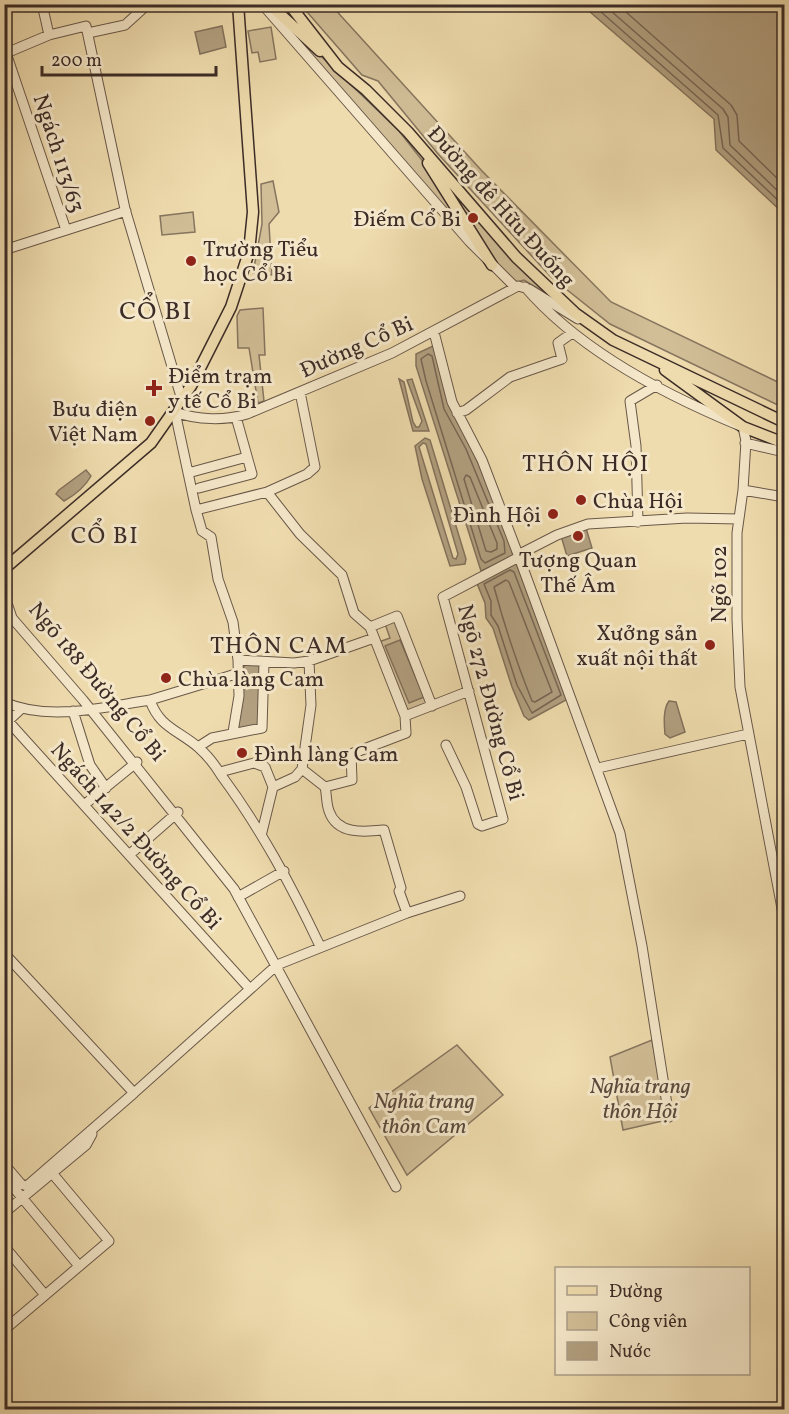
<svg xmlns="http://www.w3.org/2000/svg" width="789" height="1414" font-family="Vollkorn,serif">
	<style>
		.green { fill: #d1be97; stroke: #86755f; stroke-width: 1.5 }
		.water { fill: #b2a080; stroke: #83725c; stroke-width: 1.5; fill-rule: evenodd }
		.lines { fill: none; stroke-linecap: round; stroke-linejoin: round }
		.shore { stroke: #776654; stroke-width: 1.5 }
		.minor-casing { stroke: #695849; stroke-width: 11 }
		.major-casing { stroke: #3c2c27; stroke-width: 13 }
		.minor { stroke: #f5e8ca; stroke-width: 9 }
		.major { stroke: #efdcae; stroke-width: 10 }
		.poi-dot { fill: #8f2418; stroke: #f5e8ca; stroke-width: 2 }
		.labels { text-anchor: middle; stroke-width: 6; stroke-linejoin: round; paint-order: stroke }
		.street-label { font-size: 22px; fill: #3c2c27; stroke: #f5e8ca }
		.poi-label { font-size: 22px; fill: #3c2c27; stroke: #f5e8ca; text-anchor: start }
		.park-label { font-size: 22px; font-style: italic; fill: #5a493d; stroke: #f5e8ca }
		.neighbourhood-label { font-size: 24px; letter-spacing: 1.5px; fill: #3c2c27; stroke: #f5e8ca }
		.quarter-label { font-size: 26px; letter-spacing: 1.5px; fill: #3c2c27; stroke: #f5e8ca }
	</style>
	<rect width="100%" height="100%" fill="#efdcae"/>
	<filter id="stains"><feTurbulence type="fractalNoise" baseFrequency=".00333" numOctaves="4"/><feColorMatrix values="0 0 0 0 .2 0 0 0 0 .09 0 0 0 0 .02 0 0 0 .5 -.17"/></filter>
	<radialGradient id="worn" r=".72"><stop offset=".6" stop-color="#630" stop-opacity="0"/><stop offset="1" stop-color="#630" stop-opacity=".3"/></radialGradient>
	<path class="green" d="M268,5l131,126 26,33 48,78z
		M301,5h30l151,166 129,131 173,83v23l-174,-84 -59,-47 -113,-123 -60,-73 -16,-6z
		M271,27l5,32 -16,3 -2,-10 -6,1 -4,-22z
		M273,181l6,31 -10,12 3,51 -19,-2 9,-49 -1,-40z
		M447,183l115,120 -38,-23 -7,2 -19,-15z
		M193,212l2,20 -33,3 -2,-19z
		M263,308l2,47h-6l5,46 -6,2 -9,-55h-11l-1,-32 3,-6z
		M397,616l35,90 -27,10 -29,-73 14,-5 -6,-17z
		M652,1040l15,80 -44,10 -13,-73z
		M457,1045l46,50 -96,80 -38,-67z"/>
	<path class="water" d="M582,5h202v209l-68,-64 -2,-31z
		M222,26l4,21 -26,7 -5,-22z
		M435,345l15,61 21,40 39,93 3,17 -32,15 -65,-205v-12z
		M399,379l5,3 9,40 3,5h3l3,-6 -15,-41 5,-1 17,52h-16z
		M425,438l5,2 36,119 -1,5 -15,2 -28,-87 -7,-33zM423,443l3,1 32,110 -2,5 -3,-1 -34,-111z
		M86,470l5,6c-6,11 -16,19 -27,25l-8,-7 3,-4z
		M586,528l6,20 -25,8 -6,-20z
		M514,563l3,2 51,134 -39,21 -5,-4 -12,-29 -19,-59 -7,-10 -1,-15 -9,-22z
		M400,640l24,57 -15,6 -24,-57z
		M245,664l15,1 -1,56 -2,5 -16,2 -3,-2 5,-56z
		M669,701l7,1 9,30 -15,6 -5,-4c-1,-11 -2,-25 4,-33z"/>
	<g class="lines">
		<path class="shore" d="M592,4l126,111 5,33 61,58
			M603,4l120,105 5,8 2,28 54,52
			M617,4l114,101 6,10 2,26 45,44
			M428,354l4,2 12,53 22,40 38,92 1,12 -20,10 -4,-4 -55,-178 -5,-22z
			M466,475l4,2 27,66v6l-6,3 -5,-1 -22,-72z
			M510,570l4,2 47,123 -29,18 -15,-28 -19,-59 -7,-11v-14l-7,-17z
			M506,580l3,2 43,110 -17,10 -3,-1c-15,-37 -28,-77 -38,-114z"/>
		<defs>
			<path id="minor" d="M42,4l7,31
				M262,4l207,237 46,46
				M88,33l37,-8 23,-21
				M4,47l62,183
				M4,54l45,-19 37,-9 39,183 57,191
				M4,250l122,-39
				M525,287c54,63 142,109 218,140l3,14 -3,49 -6,43v86l3,68 44,232
				M434,332l18,70 30,58 37,97 -76,40 60,222 -21,7 -4,-2 -12,-37 -20,-42
				M300,392l15,75 -8,7 -40,18 33,42 42,41 12,38 16,14 35,89 64,-25
				M175,412l21,98 6,21 9,6 7,42 15,43 5,38 56,3 15,-2 2,44 -9,64 23,18c2,8 1,16 4,24 8,24 35,21 55,19l17,58 -2,3 8,22
				M175,412c22,8 50,9 72,2l145,-61 126,-67 11,3 49,30
				M457,413l9,-3 44,-33 52,-18 -4,-16 14,-10
				M745,443l39,9
				M188,473l59,-16
				M199,488l53,-14 -16,-57
				M743,490l41,7
				M196,510l71,-18
				M638,522l-2,-76 -6,-45 27,-16
				M518,555l39,-20 31,-11 99,-6 52,1
				M519,557l101,276 22,113 27,171
				M7,567v36l5,15 71,82 151,189 162,298
				M370,627l27,-11 35,90
				M309,661l65,-23
				M150,700l89,-27
				M4,702c45,20 100,5 146,-2 9,27 28,30 48,47 8,7 17,18 23,28 40,54 70,110 99,171
				M21,709l-13,12 242,268
				M73,711l17,54 16,23
				M233,732l6,-36 -1,-36
				M198,747l14,-9 50,-10 2,-66
				M598,768l150,-34
				M220,772l34,-9 11,4 8,20 -11,45
				M273,787l22,-10 7,-8
				M325,787l27,-7 -1,-26 55,-21 -1,-17
				M84,805l53,-43
				M129,855l49,-43
				M238,897l46,-26
				M4,953l130,140 -107,93 -6,-2 -17,-20
				M134,1093l143,-128 130,-52 53,-17
				M4,1176l75,90
				M4,1213l82,-68 6,-11
				M4,1246l41,49
				M4,1330l105,-89 -57,-68"/>
			<path id="major" d="M269,4l51,47
				M289,4l49,63 28,23 42,42 108,125 59,56 38,27 171,82
				M428,163l64,102
				M665,370l78,57 41,16
				M4,569l147,-126 40,-57 40,-79 18,-55 4,-40 -15,-208"/>
		</defs>
		<use href="#minor" class="minor-casing"/>
		<use href="#major" class="major-casing"/>
		<use href="#minor" class="minor"/>
		<use href="#major" class="major"/>
	</g>
	<g class="poi-dot">
		<circle cx="473" cy="218" r="6"/>
		<circle cx="191" cy="261" r="6"/>
		<path d="M151 379h6v6h6v6h-6v6h-6v-6h-6v-6h6z"/>
		<circle cx="150" cy="421" r="6"/>
		<circle cx="581" cy="500" r="6"/>
		<circle cx="553" cy="514" r="6"/>
		<circle cx="578" cy="536" r="6"/>
		<circle cx="710" cy="645" r="6"/>
		<circle cx="166" cy="678" r="6"/>
		<circle cx="242" cy="753" r="6"/>
	</g>
	<g class="labels">
		<g class="street-label">
			<text transform="translate(60 153) rotate(72)" y="8">Ngách 113/63</text>
			<text transform="translate(502 206) rotate(48)" y="8">Đường đê Hữu Đuống</text>
			<text transform="translate(356 346) rotate(-24)" y="8">Đường Cổ Bi</text>
			<text transform="translate(718 584) rotate(-90)" y="8">Ngõ 102</text>
			<text transform="translate(98 681) rotate(50)" y="8">Ngõ 188 Đường Cổ Bi</text>
			<text transform="translate(492 702) rotate(75)" y="8">Ngõ 272 Đường Cổ Bi</text>
			<text transform="translate(137 835) rotate(48)" y="8">Ngách 142/2 Đường Cổ Bi</text>
		</g>
		<g class="poi-label">
			<text x="461" y="226" text-anchor="end">Điếm Cổ Bi</text>
			<text x="203" y="256">Trường Tiểu<tspan x="203" dy="25">học Cổ Bi</tspan></text>
			<text x="168" y="383">Điểm trạm<tspan x="168" dy="25">y tế Cổ Bi</tspan></text>
			<text x="138" y="416" text-anchor="end">Bưu điện<tspan x="138" dy="25">Việt Nam</tspan></text>
			<text x="593" y="508">Chùa Hội</text>
			<text x="541" y="522" text-anchor="end">Đình Hội</text>
			<text x="578" y="567" text-anchor="middle">Tượng Quan<tspan x="578" dy="25">Thế Âm</tspan></text>
			<text x="698" y="640" text-anchor="end">Xưởng sản<tspan x="698" dy="25">xuất nội thất</tspan></text>
			<text x="178" y="686">Chùa làng Cam</text>
			<text x="254" y="761">Đình làng Cam</text>
		</g>
		<g class="park-label">
			<text x="640" y="1093">Nghĩa trang<tspan x="640" dy="25">thôn Hội</tspan></text>
			<text x="424" y="1108">Nghĩa trang<tspan x="424" dy="25">thôn Cam</tspan></text>
		</g>
		<g class="neighbourhood-label">
			<text x="586" y="471">THÔN HỘI</text>
			<text x="105" y="543">CỔ BI</text>
			<text x="279" y="653">THÔN CAM</text>
		</g>
		<g class="quarter-label">
			<text x="156" y="319">CỔ BI</text>
		</g>
	</g>
	<rect width="789" height="1414" fill="none" stroke="#efdcae" stroke-width="24"/>
	<rect x="6" y="6" width="777" height="1402" fill="none" stroke="#3c2c27" stroke-width="3"/>
	<rect x="12" y="12" width="765" height="1390" fill="none" stroke="#3c2c27" stroke-width="1.5"/>
	<rect x="555" y="1267" width="195" height="108" fill="#f5e8ca" stroke="#ab9d89" stroke-width="1.5"/>
	<rect x="567" y="1286" width="30" height="9" fill="#efdcae" stroke="#ab9d89" stroke-width="1.5"/>
	<text x="609" y="1297" font-size="18" fill="#3c2c27">Đường</text>
	<rect x="567" y="1312" width="30" height="18" fill="#d1be97" stroke="#ab9d89" stroke-width="1.5"/>
	<text x="609" y="1327" font-size="18" fill="#3c2c27">Công viên</text>
	<rect x="567" y="1342" width="30" height="18" fill="#b2a080" stroke="#ab9d89" stroke-width="1.5"/>
	<text x="609" y="1357" font-size="18" fill="#3c2c27">Nước</text>
	<path d="M42 66v9h174v-9" fill="none" stroke="#3c2c27" stroke-width="3"/>
	<text x="51" y="66" font-size="18" fill="#3c2c27" stroke="#f5e8ca" stroke-width="4.5" paint-order="stroke">200 m</text>
	<rect width="100%" height="100%" filter="url(#stains)"/>
	<rect width="100%" height="100%" fill="url(#worn)"/>
</svg>
